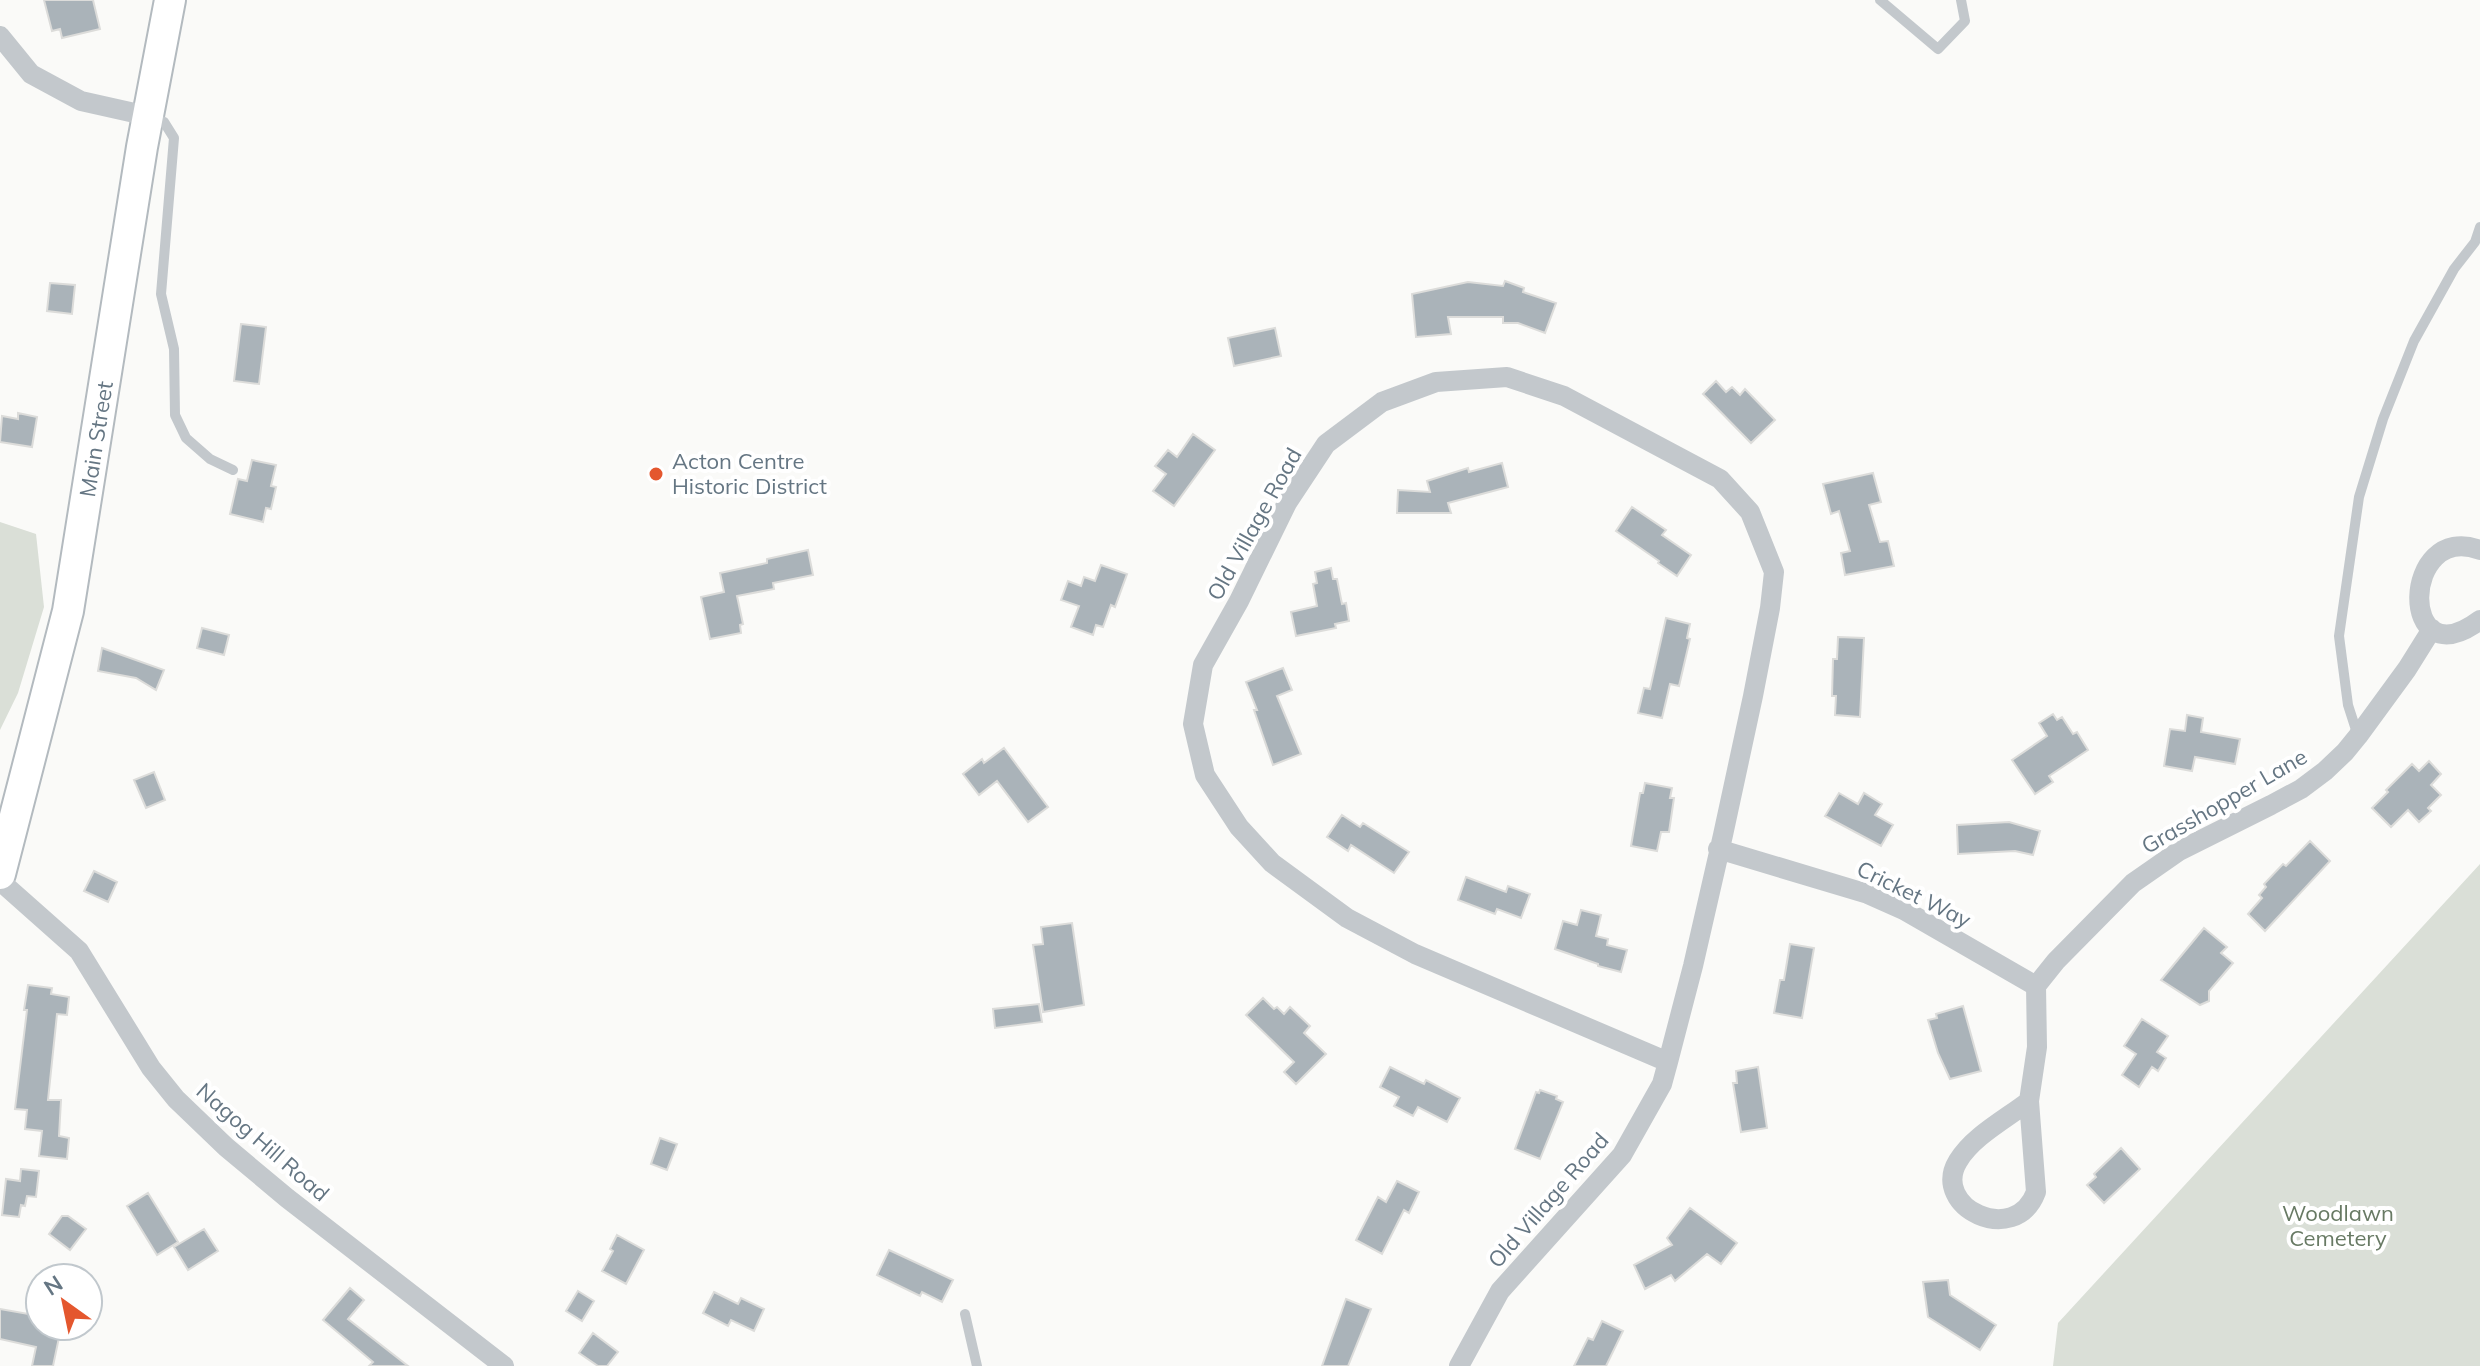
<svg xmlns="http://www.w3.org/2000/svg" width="2480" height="1366" font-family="Mulish,sans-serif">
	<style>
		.green { fill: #dadfd7 }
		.building { fill: #aab3b9; stroke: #dcdcda; stroke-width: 2 }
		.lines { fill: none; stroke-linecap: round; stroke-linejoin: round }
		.secondary-casing { stroke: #b3babf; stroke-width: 34 }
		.service { stroke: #c3c8cc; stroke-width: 10 }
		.minor { stroke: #c3c8cc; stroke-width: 20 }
		.secondary { stroke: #fff; stroke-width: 30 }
		.poi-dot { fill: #e4572e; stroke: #fff; stroke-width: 3 }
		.labels { text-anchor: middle; stroke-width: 8; stroke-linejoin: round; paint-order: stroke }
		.street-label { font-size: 22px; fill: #657683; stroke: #fff }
		.poi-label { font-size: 22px; fill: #657683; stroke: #fff; text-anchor: start }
		.park-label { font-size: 22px; fill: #687a64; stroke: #fff }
	</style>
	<rect width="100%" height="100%" fill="#fafaf8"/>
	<path class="green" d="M0,522l36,12 8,73 -26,86 -18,37z
		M2480,864v502h-427l5,-43z"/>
	<path class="building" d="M44,0h49l7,29 -38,9 -2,-9 -8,2z
		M1505,281l19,7 -1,4 33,11 -11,30 -27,-10h-15v-6h-55l3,17 -35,3 -4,-43 56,-12 35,4z
		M50,283l25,2 -3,29 -25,-3z
		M241,324l25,3 -7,57 -25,-3z
		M1275,328l6,28 -47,10 -6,-28z
		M1716,381l10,11 6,-5 8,8 5,-6 30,31 -24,23 -48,-49z
		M18,413l19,4 -5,30 -32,-5 2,-26 16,3z
		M1193,434l22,16 -41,56 -21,-15 13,-17 -11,-8 13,-16 9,7z
		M252,460l24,5 -5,21 5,1 -5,22 -5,-1 -3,14 -33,-8 8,-35 9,2z
		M1502,463l6,24 -60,16 3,10h-54l1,-23 32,2 -3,-11 41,-13 1,4z
		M1873,473l8,29 -12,3 11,37 8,-1 6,25 -49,9 -4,-22 9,-2 -11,-40 -8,3 -8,-30z
		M1632,507l34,23 -4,5 29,20 -14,21 -19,-13 1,-2 -43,-30z
		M808,550l5,25 -40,8 1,6 -37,7 6,28 -3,1 1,8 -31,6 -9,-42 23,-5 -4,-19 47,-10v-4z
		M1101,565l26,9 -12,33 -4,-2 -8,22 -7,-2 -3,10 -22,-8 8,-21 -18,-6 7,-19 13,5 3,-9 11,4z
		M1331,568l2,11h4l5,25 4,-1 3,18 -14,3 1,4 -40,8 -5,-24 26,-6 -4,-22 4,-1 -2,-11z
		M1666,618l24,6 -3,14 3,1 -11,47 -9,-2 -8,34 -24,-5 6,-25 6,1z
		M202,628l27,7 -5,20 -27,-7z
		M1838,637l26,1 -4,79 -25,-2 1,-19h-4l1,-37h4z
		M102,648l62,22 -8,20 -20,-12 -38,-7z
		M1283,668l9,22 -15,6 24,58 -28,11 -19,-55h3l-11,-28z
		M2053,714l4,6 5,-3 11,17 4,-2 11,18 -39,26 4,6 -18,12 -23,-34 35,-24 -8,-13z
		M2187,715l16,3 -2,14 39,7 -5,25 -40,-7 -3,14 -28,-5 6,-37 15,2z
		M1004,748l44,59 -20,15 -31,-41 -18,14 -16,-21 19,-15 2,4z
		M2429,761l12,13 -10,11 10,10 -13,13 3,3 -12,11 -11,-12 -17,17 -19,-19 16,-16 -2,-2 26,-26 7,7z
		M154,772l11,28 -19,8 -12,-28z
		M1645,783l27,5 -2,10h4l-5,34h-8l-4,19 -26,-5 9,-53h3z
		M1839,793l19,11 6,-11 18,11 -7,11 18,10 -12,21 -56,-30z
		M1342,815l18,12 3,-4 46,29 -15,21 -43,-28 -3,6 -21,-14z
		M2009,822l31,9 -7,24 -18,-4 -57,3 -1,-29z
		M2310,841l20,20 -65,70 -17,-17 14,-16 -3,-3 7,-8 -2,-3 19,-20 3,2z
		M94,871l23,11 -9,20 -24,-11z
		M1466,877l40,15 2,-6 22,8 -9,24 -24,-9 -2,5 -37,-14z
		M1581,910l20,5 -5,21 12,3 -1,6 20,5 -6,22 -23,-6v-2l-43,-15 8,-28 14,4z
		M1072,923l12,82 -41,7 -10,-67 10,-1 -2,-17z
		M2204,928l23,19 -6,6 12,10 -24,28v10l-9,4 -39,-25z
		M1790,944l24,4 -12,70 -28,-5 6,-33h4z
		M28,985l24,3 -1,6 18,3 -2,18 -10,-1 -9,86h13l-2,36 10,2 -2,21 -28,-3 3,-25 -17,-2 2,-19 -12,-1 12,-99h-3z
		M1263,998l11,11 3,-2 7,7 6,-7 20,19 -6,7 22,21 -30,30 -12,-12 10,-10 -48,-47z
		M1039,1004l3,18 -47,6 -2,-19z
		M1963,1006l18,65 -31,8 -12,-26 -10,-33 9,-2 -1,-4z
		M2142,1019l26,17 -11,16 9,6 -8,13 -6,-4 -13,20 -17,-12 14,-21 -12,-8z
		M1390,1067l34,17 2,-4 34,18 -13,24 -29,-15 -5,9 -19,-10 5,-9 -19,-10z
		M1758,1067l9,61 -26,4 -8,-49h4l-1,-12z
		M1540,1090l17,6 -1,3 7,3 -23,57 -25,-10 21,-57 3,1z
		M660,1138l17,6 -10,26 -16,-6z
		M2121,1148l19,21 -36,34 -17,-18 9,-8 -2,-3z
		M21,1169l18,2 -3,26 -9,-1 -2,10 -4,-1 -2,12 -17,-2 4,-36 14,2z
		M1397,1181l22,11 -10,21 -5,-3 -22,44 -26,-14 22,-43 8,5z
		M148,1193l30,49 -21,13 -30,-49z
		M1690,1208l47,35 -16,21 -14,-10 -32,27 -4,-6 -26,14 -11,-24 38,-20 -5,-7z
		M62,1216h6l18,13 -16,21 -21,-16z
		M204,1229l14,22 -30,19 -14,-23z
		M617,1235l27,15 -18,34 -24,-13 11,-20 -3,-2z
		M889,1250l64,30 -11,22 -20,-10 -2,4 -43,-21z
		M1948,1280l2,15 46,30 -16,25 -52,-33 -5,-35z
		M350,1288l14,12 -16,19 60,47h-39l4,-4 -50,-42z
		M578,1291l16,10 -12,20 -16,-10z
		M714,1292l24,12 3,-6 23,11 -10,22 -23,-11 -3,6 -25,-13z
		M1346,1299l25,10 -23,57h-26z
		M0,1309l40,7v10l21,2 -8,38h-21l4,-19 -36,-8z
		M1602,1321l21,10 -17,35h-32l14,-28 5,2z
		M593,1333l25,19 -11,14h-9l-19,-13z"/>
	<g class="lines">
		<defs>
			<path id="secondary" d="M0,874l68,-263 74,-464 28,-147"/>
		</defs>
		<use href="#secondary" class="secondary-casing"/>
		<path class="service" d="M1880,0l58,49 27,-28 -4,-21
			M150,117l14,5 10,16 -13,156 13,55 1,66 11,23 24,21 23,11
			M2358,736l-10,-31 -9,-69 20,-139 24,-78 31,-78 40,-72 21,-27 5,-15
			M965,1314l12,52"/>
		<path class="minor" d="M0,36l31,38 50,27 67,15
			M2480,550c-79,-30 -83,132 0,70
			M1718,849l150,45 36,16 132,76
			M0,881l79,70 72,117 25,31 50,48 61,51 217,168
			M2029,1101c-23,18 -56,35 -71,60 -28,46 57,87 78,31l-7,-91 8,-54 -1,-61 20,-25 77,-78 46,-32 92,-46 30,-16 24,-18 20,-19 13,-16 49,-67 25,-40
			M1459,1366l41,-75 122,-136 40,-71 6,-22 25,-96 30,-131 30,-139 17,-88 4,-36 -24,-60 -30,-33 -156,-83 -57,-19 -71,5 -54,20 -56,42 -39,59 -48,98 -36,64 -10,59 12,51 34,52 33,36 75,55 68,36 253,108"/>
		<use href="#secondary" class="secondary"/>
	</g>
	<circle class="poi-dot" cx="656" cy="474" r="8"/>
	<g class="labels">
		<g class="street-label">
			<text transform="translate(96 439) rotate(-81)" y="8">Main Street</text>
			<text transform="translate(1254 524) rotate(-61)" y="8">Old Village Road</text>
			<text transform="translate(2224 801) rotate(-30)" y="8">Grasshopper Lane</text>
			<text transform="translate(1914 894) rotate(26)" y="8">Cricket Way</text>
			<text transform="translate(263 1142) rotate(41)" y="8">Nagog Hill Road</text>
			<text transform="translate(1548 1200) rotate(-49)" y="8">Old Village Road</text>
		</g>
		<g class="poi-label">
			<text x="672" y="469">Acton Centre<tspan x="672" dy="25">Historic District</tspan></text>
		</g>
		<g class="park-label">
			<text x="2338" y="1221">Woodlawn<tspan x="2338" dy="25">Cemetery</tspan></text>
		</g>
	</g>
	<g transform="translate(64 1302) rotate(327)"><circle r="38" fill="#ffffff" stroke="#c1c8cd" stroke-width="2"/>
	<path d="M0-6L14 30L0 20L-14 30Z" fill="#e4572e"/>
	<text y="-12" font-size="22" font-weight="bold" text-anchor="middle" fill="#657683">N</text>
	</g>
</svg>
